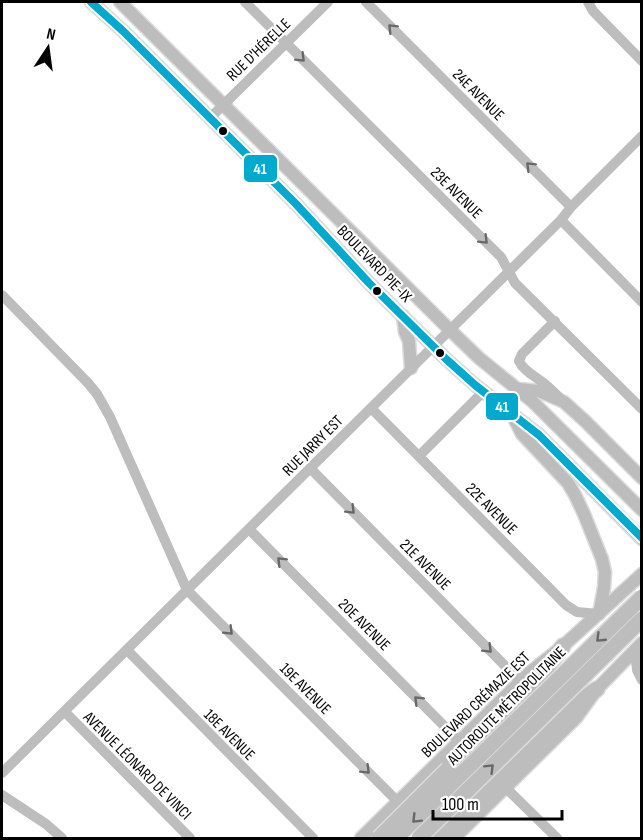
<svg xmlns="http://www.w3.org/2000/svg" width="643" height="840" font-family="'Sofia Sans Condensed',sans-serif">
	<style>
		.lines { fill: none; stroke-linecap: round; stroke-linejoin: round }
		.major-casing { stroke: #dbdbdb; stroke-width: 15 }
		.highway-casing { stroke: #dbdbdb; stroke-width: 18 }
		.minor { stroke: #bdbdbd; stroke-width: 10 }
		.major { stroke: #bdbdbd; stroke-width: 12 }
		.highway { stroke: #bdbdbd; stroke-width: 15 }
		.highway-bridge-casing { stroke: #dbdbdb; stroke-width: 18; stroke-linecap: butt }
		.highway-bridge { stroke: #bdbdbd; stroke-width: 15 }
		.bus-1-casing { stroke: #fff; stroke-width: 12 }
		.bus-1 { stroke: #00a9ce; stroke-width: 8 }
		.oneway { stroke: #686868 }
		.bus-dot { fill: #000; stroke: #fff; stroke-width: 2 }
		.labels { text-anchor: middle; stroke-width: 4.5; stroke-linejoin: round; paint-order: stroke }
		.street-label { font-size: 16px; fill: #000; stroke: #fff }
		.line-badge { stroke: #fff; stroke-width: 2 }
		.badge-label { font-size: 16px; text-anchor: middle; font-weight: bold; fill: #fff }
	</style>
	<rect width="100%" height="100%" fill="#fff"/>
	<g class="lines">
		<defs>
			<path id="major" d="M91,2l32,29 173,173 73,79 77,76 29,26 64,50 103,104
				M120,2l330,328 29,28 53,43 110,109
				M403,316l2,16 4,9 2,27
				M519,389l20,2 25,11 21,19 57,57
				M513,416l9,18 46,49 7,12 9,19 18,45 3,13 -1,16 -5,26
				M361,838l168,-165 34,-27 79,-72
				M454,838l122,-120 21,-29 45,-46"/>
			<path id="highway" d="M448,769l90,-89 25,-34
				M436,838l131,-128 30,-21"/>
		</defs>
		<use href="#major" class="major-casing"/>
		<use href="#highway" class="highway-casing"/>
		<path class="minor" d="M245,2l256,255 14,26 127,126
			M366,2l205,205
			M588,2l5,9 49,50
			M210,118l118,-116
			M561,220l81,82
			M2,295l86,88 9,11 13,23 77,173 216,217
			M555,321l-33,33 -3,7c5,11 18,16 27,24 6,5 11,10 16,15
			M371,408l195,197 11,7 22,2
			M419,456l64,-64
			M310,468l210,213
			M249,529l210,212
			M635,649l2,21 5,10
			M127,650l186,188
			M65,712l125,126
			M2,773l559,-553 10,-13 71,-71
			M506,788l51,50
			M2,795l44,29 16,14"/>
		<use href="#major" class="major"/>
		<use href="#highway" class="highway"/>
		<defs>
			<path id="highway-bridge" d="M379,838l69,-69
				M396,838l246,-241
				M419,838l223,-219"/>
		</defs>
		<use href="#highway-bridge" class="highway-bridge-casing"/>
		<use href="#highway-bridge" class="highway-bridge"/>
		<defs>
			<path id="bus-1" d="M91,2l32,29 173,173 73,79 77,76 29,26 64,50 103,103"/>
		</defs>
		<use href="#bus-1" class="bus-1-casing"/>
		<use href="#bus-1" class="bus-1"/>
	</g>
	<defs><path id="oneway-chevron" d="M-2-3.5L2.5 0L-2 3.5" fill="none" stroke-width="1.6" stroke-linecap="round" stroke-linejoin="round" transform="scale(1.5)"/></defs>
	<g class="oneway">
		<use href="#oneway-chevron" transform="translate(392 28) rotate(-135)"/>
		<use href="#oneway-chevron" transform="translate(301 58) rotate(45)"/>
		<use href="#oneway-chevron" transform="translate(530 166) rotate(-135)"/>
		<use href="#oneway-chevron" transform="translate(484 240) rotate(45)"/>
		<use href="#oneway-chevron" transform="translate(351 510) rotate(45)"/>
		<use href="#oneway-chevron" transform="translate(281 561) rotate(-135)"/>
		<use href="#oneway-chevron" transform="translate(229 631) rotate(45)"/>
		<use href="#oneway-chevron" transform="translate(600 638) rotate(136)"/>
		<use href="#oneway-chevron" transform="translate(488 649) rotate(45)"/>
		<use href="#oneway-chevron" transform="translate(418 700) rotate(-135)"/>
		<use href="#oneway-chevron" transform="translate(490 768) rotate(-45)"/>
		<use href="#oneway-chevron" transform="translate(366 770) rotate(45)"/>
		<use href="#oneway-chevron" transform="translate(416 819) rotate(135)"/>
	</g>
	<g class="bus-dot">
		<circle cx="223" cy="131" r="5"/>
		<circle cx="377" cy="291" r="5"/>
		<circle cx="440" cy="353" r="5"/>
	</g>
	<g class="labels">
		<g class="street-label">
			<text transform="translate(258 49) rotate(-44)" y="6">RUE D'HÉRELLE</text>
			<text transform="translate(479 94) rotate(45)" y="6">24E AVENUE</text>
			<text transform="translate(457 192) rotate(45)" y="6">23E AVENUE</text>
			<text transform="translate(375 263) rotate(46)" y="6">BOULEVARD PIE-IX</text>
			<text transform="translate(312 445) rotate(-45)" y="6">RUE JARRY EST</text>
			<text transform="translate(492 508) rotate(45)" y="6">22E AVENUE</text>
			<text transform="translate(426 564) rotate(45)" y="6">21E AVENUE</text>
			<text transform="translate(365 624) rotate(45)" y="6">20E AVENUE</text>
			<text transform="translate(306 688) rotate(45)" y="6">19E AVENUE</text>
			<text transform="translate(475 704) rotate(-44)" y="6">BOULEVARD CRÉMAZIE EST</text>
			<text transform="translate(506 705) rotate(-45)" y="6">AUTOROUTE MÉTROPOLITAINE</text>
			<text transform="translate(230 734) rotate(45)" y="6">18E AVENUE</text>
			<text transform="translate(138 765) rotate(45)" y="6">AVENUE LÉONARD DE VINCI</text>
		</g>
	</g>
	<g class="line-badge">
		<rect x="243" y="154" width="35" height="29" rx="6" fill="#00a9ce"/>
		<rect x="485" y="392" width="34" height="29" rx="6" fill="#00a9ce"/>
	</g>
	<g class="badge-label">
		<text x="260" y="174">41</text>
		<text x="502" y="412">41</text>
	</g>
	<rect width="643" height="840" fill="none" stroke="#000000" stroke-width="6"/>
	<g transform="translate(48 48) rotate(13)" stroke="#ffffff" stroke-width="4.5" paint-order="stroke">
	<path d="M0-4.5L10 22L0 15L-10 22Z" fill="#000000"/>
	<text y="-9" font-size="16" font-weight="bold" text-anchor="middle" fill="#000000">N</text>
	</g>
	<path d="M433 810v9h129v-9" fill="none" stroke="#000000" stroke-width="3"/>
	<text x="442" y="810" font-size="18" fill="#000000" stroke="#ffffff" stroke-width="4.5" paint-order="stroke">100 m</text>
</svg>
